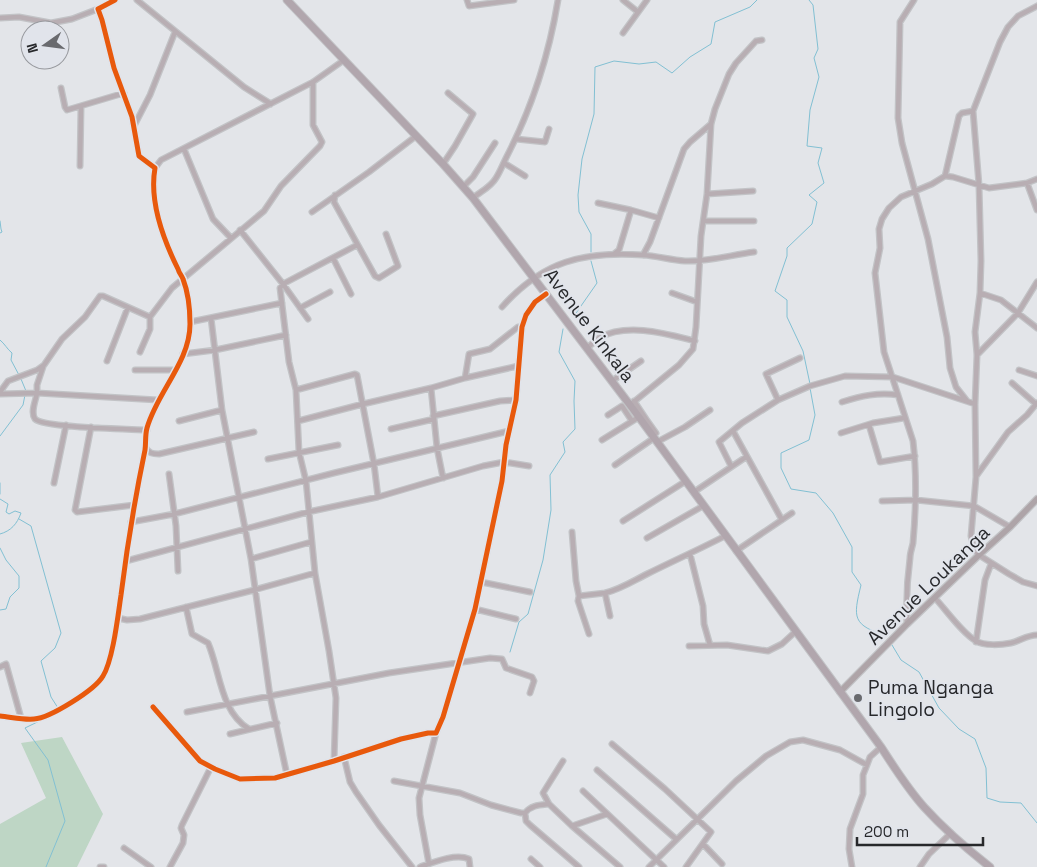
<svg xmlns="http://www.w3.org/2000/svg" width="1037" height="867" font-family="'Space Grotesk',sans-serif">
	<style>
		.green { fill: #bed6c5 }
		.lines { fill: none; stroke-linecap: round; stroke-linejoin: round }
		.stream { stroke: #82c0d3; stroke-width: 1 }
		.minor-casing { stroke: #c2c3c6; stroke-width: 7 }
		.secondary-casing { stroke: #c2c3c6; stroke-width: 8 }
		.primary-casing { stroke: #c2c3c6; stroke-width: 9 }
		.minor { stroke: #b8aeb3; stroke-width: 4.5 }
		.secondary { stroke: #aea4a8; stroke-width: 5.5 }
		.primary { stroke: #b1a6ad; stroke-width: 7 }
		.cycleway-casing { stroke: #e1e4eb; stroke-width: 8 }
		.cycleway { stroke: #e8590c; stroke-width: 5 }
		.poi-dot { fill: #696a6e; stroke: #e1e4eb; stroke-width: 2 }
		.labels { text-anchor: middle; stroke-width: 4; stroke-linejoin: round; paint-order: stroke }
		.street-label { font-size: 19px; fill: #27282b; stroke: #e1e4eb }
		.poi-label { font-size: 19px; fill: #27282b; stroke: #e1e4eb; text-anchor: start }
	</style>
	<rect width="100%" height="100%" fill="#e3e5e9"/>
	<path class="green" d="M62,737l41,77 -26,53h-77v-43l46,-26 -25,-55z"/>
	<g class="lines">
		<path class="stream" d="M809,0l4,5 5,44 -4,9 5,19 -9,33 -3,36 15,2 -4,15 6,20 -15,12 8,7 -5,22 -25,24v8l-12,35 12,9v17l16,34 7,33
			M0,221l1,8 1,3 -2,1
			M591,252v-18l-12,-22 -1,-17 4,-36 12,-45 1,-47 19,-6 25,3 17,-2 16,11 18,-16 21,-13 4,-22 35,-15 7,-7
			M574,316l23,-33 -6,-22
			M0,340c5,4 7,9 12,13l-1,7 8,15
			M21,379l5,12
			M810,388l5,27 -6,25 -28,13v15l10,21 25,4 17,20 19,34v25l9,13c-8,33 -9,40 26,51
			M0,436l23,-31 2,-10
			M0,483v11
			M0,499l8,5 -2,8 3,2 6,-3 6,2c-4,11 -10,18 -21,21
			M19,519l12,7 30,107 -6,15 -14,13 10,36 7,11
			M0,548l6,12 13,16v12l-9,9 -4,12 -6,1
			M892,645l9,15 18,12 20,36 20,21 16,10 11,29 1,30 13,4 21,1 16,20
			M510,652l9,-30 9,-8 15,-54 8,-50 -1,-35 15,-23 -2,-10 12,-13 -1,-28 1,-20 -16,-29 4,-23
			M46,867l19,-46 -17,-61 -23,-32 35,-17"/>
		<defs>
			<path id="minor" d="M137,0l107,87 27,17
				M467,0l2,6 45,-6
				M623,0l15,12
				M914,0l-14,22 -2,96 4,25 26,96 19,98 3,31 6,19 11,14
				M1037,6l-19,10 -10,11 -8,15 -27,69 6,74 2,76 -1,32 -5,39 2,23 -2,49 1,73 -5,59 3,13 5,6 30,19 14,8 14,4
				M0,18l19,-1 32,6 21,-4 26,-10
				M623,33l24,-33
				M61,88l4,19 2,3 57,-17
				M134,126l16,-31 25,-63
				M516,139l29,3 4,-13
				M184,149l29,70 18,19
				M504,163l21,13
				M443,164l12,-18 18,-32 -25,-21
				M80,166l1,-60
				M155,168l6,-8 152,-78 31,-22
				M945,176l14,-60 3,-3 11,-2
				M1027,183l10,27
				M463,187l10,-10 22,-34
				M707,194l46,-3
				M335,195l-1,7 41,74 4,2 19,-12 -12,-32
				M473,198c7,-6 18,-11 23,-20 4,-6 7,-14 10,-20 26,-50 43,-103 52,-158
				M598,203l33,7 28,8
				M312,212l57,-40 47,-36
				M705,221h49
				M240,230l43,54 25,35
				M614,254l5,-4 12,-40
				M643,255l7,-13 34,-93 6,-7 21,-18
				M333,258l18,36
				M672,293l25,9
				M980,293l21,7 36,28
				M502,307c41,-46 81,-56 141,-52 14,1 28,5 42,6 23,1 46,-6 69,-9
				M300,308l30,-16
				M150,317l22,-29 92,-77 17,-25 39,-40 2,-4 -9,-17v-43
				M211,318l11,92 29,149 19,137 17,79
				M190,322l92,-19
				M587,348c4,-3 8,-7 12,-10 28,-16 68,-4 96,3
				M140,352l10,-23v-12
				M183,354l32,-4 71,-15
				M977,355l41,-42 19,-31
				M107,361l21,-54
				M135,370h41
				M1019,370l18,6
				M465,378l4,-24 21,-5 28,-22h4
				M612,381l29,-20
				M1012,383l24,21
				M431,388l6,60 6,30
				M296,390l59,-16 2,1 17,89 4,33
				M0,392l8,-11 29,-11 7,-5 18,-26 23,-22 15,-21h3l47,21
				M0,394l37,-1v-8l6,-18
				M778,400l-12,-26 34,-16
				M634,401l12,18
				M842,402c19,-6 36,-10 56,-7
				M630,405l49,-40 14,-16 3,-22 5,-91 6,-42 4,-70 4,-15 14,-35 7,-11 20,-22 6,-1
				M608,415l14,-9 10,15
				M433,416l67,-15 16,-1
				M179,421l43,-11
				M298,421l65,-17 68,-16 34,-10 53,-12
				M642,422l4,-3 10,14 -4,2
				M869,425l11,37 35,-6
				M91,427l-16,83 2,2 57,-7
				M391,429l43,-10
				M147,430c-17,-1 -103,-2 -112,-11 -5,-7 1,-19 2,-26l121,7
				M733,431l49,89
				M841,433l32,-10 31,-5
				M602,440l37,-23
				M657,442l28,-15 25,-17
				M146,448c3,5 6,6 13,6l95,-22
				M268,459l70,-14
				M615,465l39,-27
				M731,466l-12,-24 23,-19 36,-23 32,-14 35,-10 48,1 82,27
				M169,474l7,52 2,45
				M977,475l31,-43 19,-17 10,-12
				M54,483l12,-58
				M694,492l52,-35
				M882,501l34,-1 58,6 36,21
				M623,521l63,-40
				M131,522l43,-8 160,-41 175,-42
				M572,532l4,49 3,15 26,-3
				M647,538l56,-32
				M736,551l56,-38
				M690,554l13,52 1,18 6,21
				M251,559l60,-17
				M126,561l182,-49 70,-15 105,-31 21,-4 25,4
				M481,582l49,10
				M579,596l-1,5 11,33
				M935,598c11,12 28,36 41,43 8,5 25,4 35,2 9,-2 16,-8 26,-8
				M186,607l6,27 16,9c12,27 12,69 41,86
				M475,609l41,10
				M610,616l-5,-23c16,-4 28,-12 42,-19 26,-13 53,-25 78,-38
				M118,618l9,2 13,-1 114,-29 61,-17
				M907,624c-1,-22 0,-44 3,-66 0,-5 2,-10 3,-15 3,-34 4,-68 0,-102l-29,-89 -9,-79 5,-25 -1,-19 3,-10 7,-11 12,-11 31,-13 13,-8 8,1 36,11 38,-5 10,-4
				M976,642l9,-62 6,-16
				M689,646l38,-1 41,6 14,-7 13,-12
				M0,667l6,-3 15,54
				M153,707l47,54 15,8 25,10 35,-1 59,-17 67,-22 27,-6h8l7,-16 32,-108 27,-128 4,-36 10,-45 6,-73 4,-12 9,-13 11,-8
				M187,712l202,-39 101,-15 12,1 4,9 26,9 2,4 -4,12
				M0,716c11,1 23,4 34,3 16,-1 61,-29 69,-43 10,-16 15,-61 18,-81 6,-48 14,-97 24,-145 1,-7 0,-15 2,-22 10,-36 43,-66 43,-104 0,-13 -2,-32 -7,-45 -1,-3 -4,-6 -5,-10 -15,-30 -29,-67 -23,-101l-16,-12 -7,-39 -18,-49 -12,-48 -4,-11 17,-9
				M230,734l47,-11
				M612,744l53,45 46,43 -25,35
				M344,757l6,25 6,10 23,33 33,42
				M334,761l2,-63 -7,-47 -14,-78 -9,-92 -7,-29 -3,-62 -7,-28 -9,-74 3,-4 74,-39
				M597,770l79,69
				M394,781l66,12 31,12 30,8h4c6,-8 15,-8 24,-9l23,22 48,41
				M583,791l81,76
				M549,804l-6,-11 20,-32
				M525,813l1,8 4,4 49,42
				M572,826l35,-12
				M703,844l19,20
				M124,848l27,19
				M531,859l9,8
				M429,864l-9,-49 -1,-17 17,-65
				M100,867h4
				M170,867l13,-24 1,-8 -3,-7 1,-3 29,-58
				M420,867c14,-5 36,-14 49,-8l1,8
				M649,867l87,-86 30,-25 24,-14 13,-2 37,10 27,15
				M852,867l-3,-18 1,-20 13,-35v-19l4,-10 3,-8 11,-10
				M920,867l9,-13 22,-21"/>
			<path id="secondary" d="M840,692l67,-68 72,-69 31,-28 27,-28"/>
			<path id="primary" d="M287,0l156,164 30,34 160,211 248,338c13,20 26,41 43,60 20,22 43,42 66,60"/>
		</defs>
		<use href="#minor" class="minor-casing"/>
		<use href="#secondary" class="secondary-casing"/>
		<use href="#primary" class="primary-casing"/>
		<use href="#minor" class="minor"/>
		<use href="#secondary" class="secondary"/>
		<use href="#primary" class="primary"/>
		<defs>
			<path id="cycleway" d="M153,707l47,54 15,8 25,10 35,-1 59,-17 67,-22 27,-6h8l7,-16 32,-108 27,-128 4,-36 10,-45 6,-73 4,-12 9,-13 11,-8
				M0,716c11,1 23,4 34,3 16,-1 61,-29 69,-43 10,-16 15,-61 18,-81 6,-48 14,-97 24,-145 1,-7 0,-15 2,-22 10,-36 43,-66 43,-104 0,-13 -2,-32 -7,-45 -1,-3 -4,-6 -5,-10 -15,-30 -29,-67 -23,-101l-16,-12 -7,-39 -18,-49 -12,-48 -4,-11 17,-9"/>
		</defs>
		<use href="#cycleway" class="cycleway-casing"/>
		<use href="#cycleway" class="cycleway"/>
	</g>
	<circle class="poi-dot" cx="858" cy="698" r="5"/>
	<g class="labels">
		<g class="street-label">
			<text transform="translate(590 325) rotate(53)" y="7">Avenue Kinkala</text>
			<text transform="translate(928 585) rotate(-44)" y="7">Avenue Loukanga</text>
		</g>
		<g class="poi-label">
			<text x="868" y="694">Puma Nganga<tspan x="868" dy="22">Lingolo</tspan></text>
		</g>
	</g>
	<g transform="translate(45 45) rotate(256)"><circle r="24" fill="#e1e4eb" stroke="#97999e"/>
	<path d="M0-4L9 19L0 12L-9 19Z" fill="#696a6e"/>
	<text y="-8" font-size="14" font-weight="bold" text-anchor="middle" fill="#27282b">N</text>
	</g>
	<path d="M857 837v8h126v-8" fill="none" stroke="#27282b" stroke-width="2.5"/>
	<text x="864" y="837" font-size="15" fill="#27282b" stroke="#e1e4eb" stroke-width="4" paint-order="stroke">200 m</text>
</svg>
